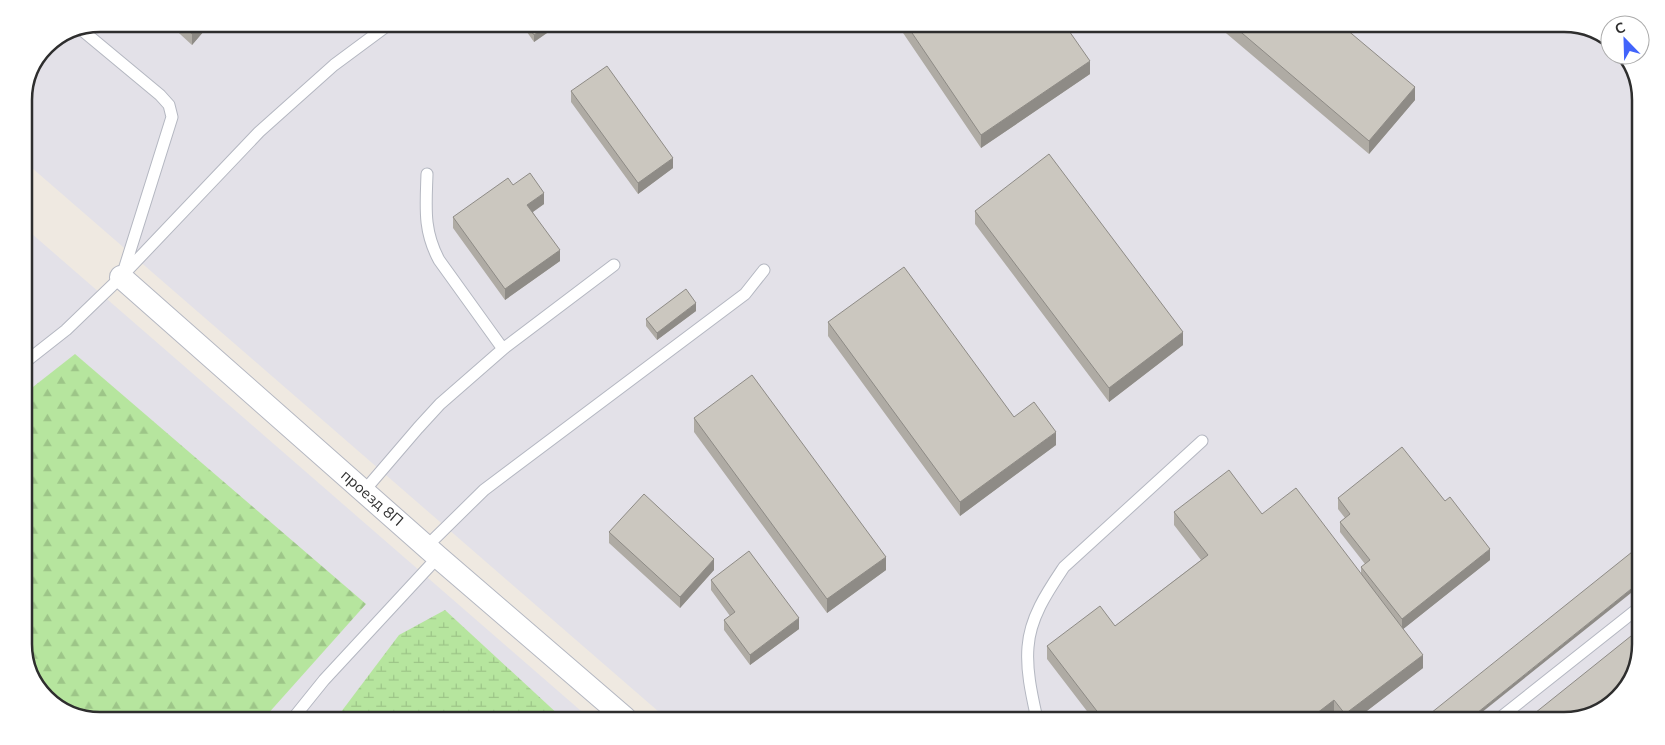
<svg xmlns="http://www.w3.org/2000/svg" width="1665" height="745" font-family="Mulish,sans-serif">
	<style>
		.industrial { fill: #e3e1e8 }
		.forest { fill: url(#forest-firs) }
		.wetland { fill: url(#wetland-marsh) }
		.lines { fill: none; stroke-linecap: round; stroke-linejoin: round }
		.service-casing { stroke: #b4b7c1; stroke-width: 13 }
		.minor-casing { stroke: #b4b7c1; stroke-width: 24 }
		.service { stroke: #fff; stroke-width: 11 }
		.minor { stroke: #fff; stroke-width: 22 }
		.wall { fill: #afaba4 }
		.shaded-wall { fill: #8e8b86 }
		.building { fill: #cbc7bf; stroke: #8e8b86 }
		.labels { text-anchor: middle; stroke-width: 5; stroke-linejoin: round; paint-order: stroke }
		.street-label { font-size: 15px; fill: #2e2e2e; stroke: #fff }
		.rim { fill: none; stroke: #2e2e2e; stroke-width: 2.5 }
	</style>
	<defs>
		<pattern id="forest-firs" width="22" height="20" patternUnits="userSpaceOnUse" patternTransform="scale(1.25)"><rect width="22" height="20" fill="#b6e59e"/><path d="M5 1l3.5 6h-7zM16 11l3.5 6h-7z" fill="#9dc588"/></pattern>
		<pattern id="wetland-marsh" width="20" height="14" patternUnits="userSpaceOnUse" patternTransform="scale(1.25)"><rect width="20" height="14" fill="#b6e59e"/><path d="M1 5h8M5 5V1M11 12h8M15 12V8" fill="none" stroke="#9dc588"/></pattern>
	</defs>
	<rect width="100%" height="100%" fill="#efe9e1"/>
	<path class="industrial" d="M101,24l1493,6 16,13v12h15l3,3 13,38 -6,578 -28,34 -42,13 -899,-3 -642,-557v-65l22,-50z
		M24,227l564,490 -517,-2 -34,-28 -13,-37z"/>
	<path class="forest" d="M75,354l291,250 -100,112 -195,-1 -34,-28 -13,-37v-256z"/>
	<path class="wetland" d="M445,610l116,107 -223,-1 61,-81z"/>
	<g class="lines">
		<defs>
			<path id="service" d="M83,31l77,64 9,10 3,12 -49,156
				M503,349l111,-84
				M24,363l42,-33 55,-53 138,-145 75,-67 54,-40
				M364,491l54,-63 22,-24 63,-55 -64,-89c-16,-30 -13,-53 -12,-86
				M427,546l57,-56 261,-196 19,-24
				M295,716l29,-36 114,-123
				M1037,719c-5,-23 -11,-48 -9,-72 2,-30 20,-56 36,-80l138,-126
				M1496,721l140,-111"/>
			<path id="minor" d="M121,277l317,280 187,161"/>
		</defs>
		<use href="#service" class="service-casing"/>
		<use href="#minor" class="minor-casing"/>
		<use href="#service" class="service"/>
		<use href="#minor" class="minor"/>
	</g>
	<path class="wall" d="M169,24h41l-18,21z
		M522,25l35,1 -23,16z
		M899,27l168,1 23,46 -109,74z
		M1220,28l126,1 69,71 -46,54z
		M571,91l102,77 -35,26 -67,-92z
		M513,185l31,19 -11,8 27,49 -55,39 -52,-72v-11z
		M975,211l208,134 -74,57 -134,-178z
		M696,311l-39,29 -11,-14v-7z
		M828,322l186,95 42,28 -96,71 -132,-180z
		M694,418l192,152 -59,43 -133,-181z
		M1338,498l152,62 -87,69 20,39 -68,52h-16l-5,-6 -8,6 -233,-1 -46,-60v-13l68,-20 86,-66 -27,-35v-13l88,2 99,60v-7l4,-3 -25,-32v-10l5,-4 -7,-9z
		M609,532l105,38 -34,38 -71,-65z
		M711,580l88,49 -49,36 -26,-35v-10l6,-4 -19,-26z"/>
	<path class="shaded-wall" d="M201,24h9l-18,21v-11z
		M547,26h10l-23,16v-7z
		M1090,61v13l-109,74v-13z
		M1415,87v13l-46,54v-13z
		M673,158v10l-35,26v-11z
		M544,193v11l-17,12v-11z
		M560,250v11l-55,39v-11z
		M696,303v8l-39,29v-7z
		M1183,332v13l-74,57v-14z
		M1056,432v13l-96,71v-14z
		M1490,549v11l-88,70v-11z
		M886,557v13l-59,43v-14z
		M714,559v11l-34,38v-11z
		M1636,585v4l-165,132h-4z
		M799,618v11l-49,36v-10z
		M1423,655v13l-68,52h-10v-6z
		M1334,700v14l-8,6h-18z"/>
	<path class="building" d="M181,24h20l-9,10z
		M527,25l20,1 -13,9z
		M908,27l159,1 23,33 -109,74z
		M1236,28l110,1 69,58 -46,54z
		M607,66l66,92 -35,25 -67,-92z
		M1049,154l134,178 -74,56 -134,-177z
		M530,173l14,20 -17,12 33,45 -55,39 -52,-72 55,-39 5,7z
		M904,267l110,150 20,-15 22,30 -96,70 -132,-180z
		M686,289l10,14 -39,30 -11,-14z
		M752,375l134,182 -59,42 -133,-181z
		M1402,447l43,54 5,-4 40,52 -88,70 -41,-52 9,-7 -30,-38 10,-8 -12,-16z
		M1229,470l33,44 34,-26 127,167 -78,59 -11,-14 -26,20 -205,-1 -56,-73 53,-40 15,20 93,-71 -34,-43z
		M644,494l70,65 -34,38 -71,-65z
		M1637,548l-1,37 -169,136h-46z
		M749,551l50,67 -49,37 -26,-35 11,-8 -24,-32z
		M1636,632l-1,42 -28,34 -42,13h-40z"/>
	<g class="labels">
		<g class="street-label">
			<text transform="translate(372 498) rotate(41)" y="5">проезд 8П</text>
		</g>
	</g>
	<path d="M0 0H1665V745H0ZM100 32H1564A68 68 0 0 1 1632 100V644A68 68 0 0 1 1564 712H100A68 68 0 0 1 32 644V100A68 68 0 0 1 100 32Z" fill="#fff" fill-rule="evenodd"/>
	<path class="rim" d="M100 32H1564A68 68 0 0 1 1632 100V644A68 68 0 0 1 1564 712H100A68 68 0 0 1 32 644V100A68 68 0 0 1 100 32Z"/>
	<g transform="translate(1625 40) rotate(337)"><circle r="24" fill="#ffffff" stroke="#ababab"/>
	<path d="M0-4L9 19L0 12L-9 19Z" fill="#4264fb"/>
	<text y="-8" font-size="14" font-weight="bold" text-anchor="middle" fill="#2e2e2e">С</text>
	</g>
</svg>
